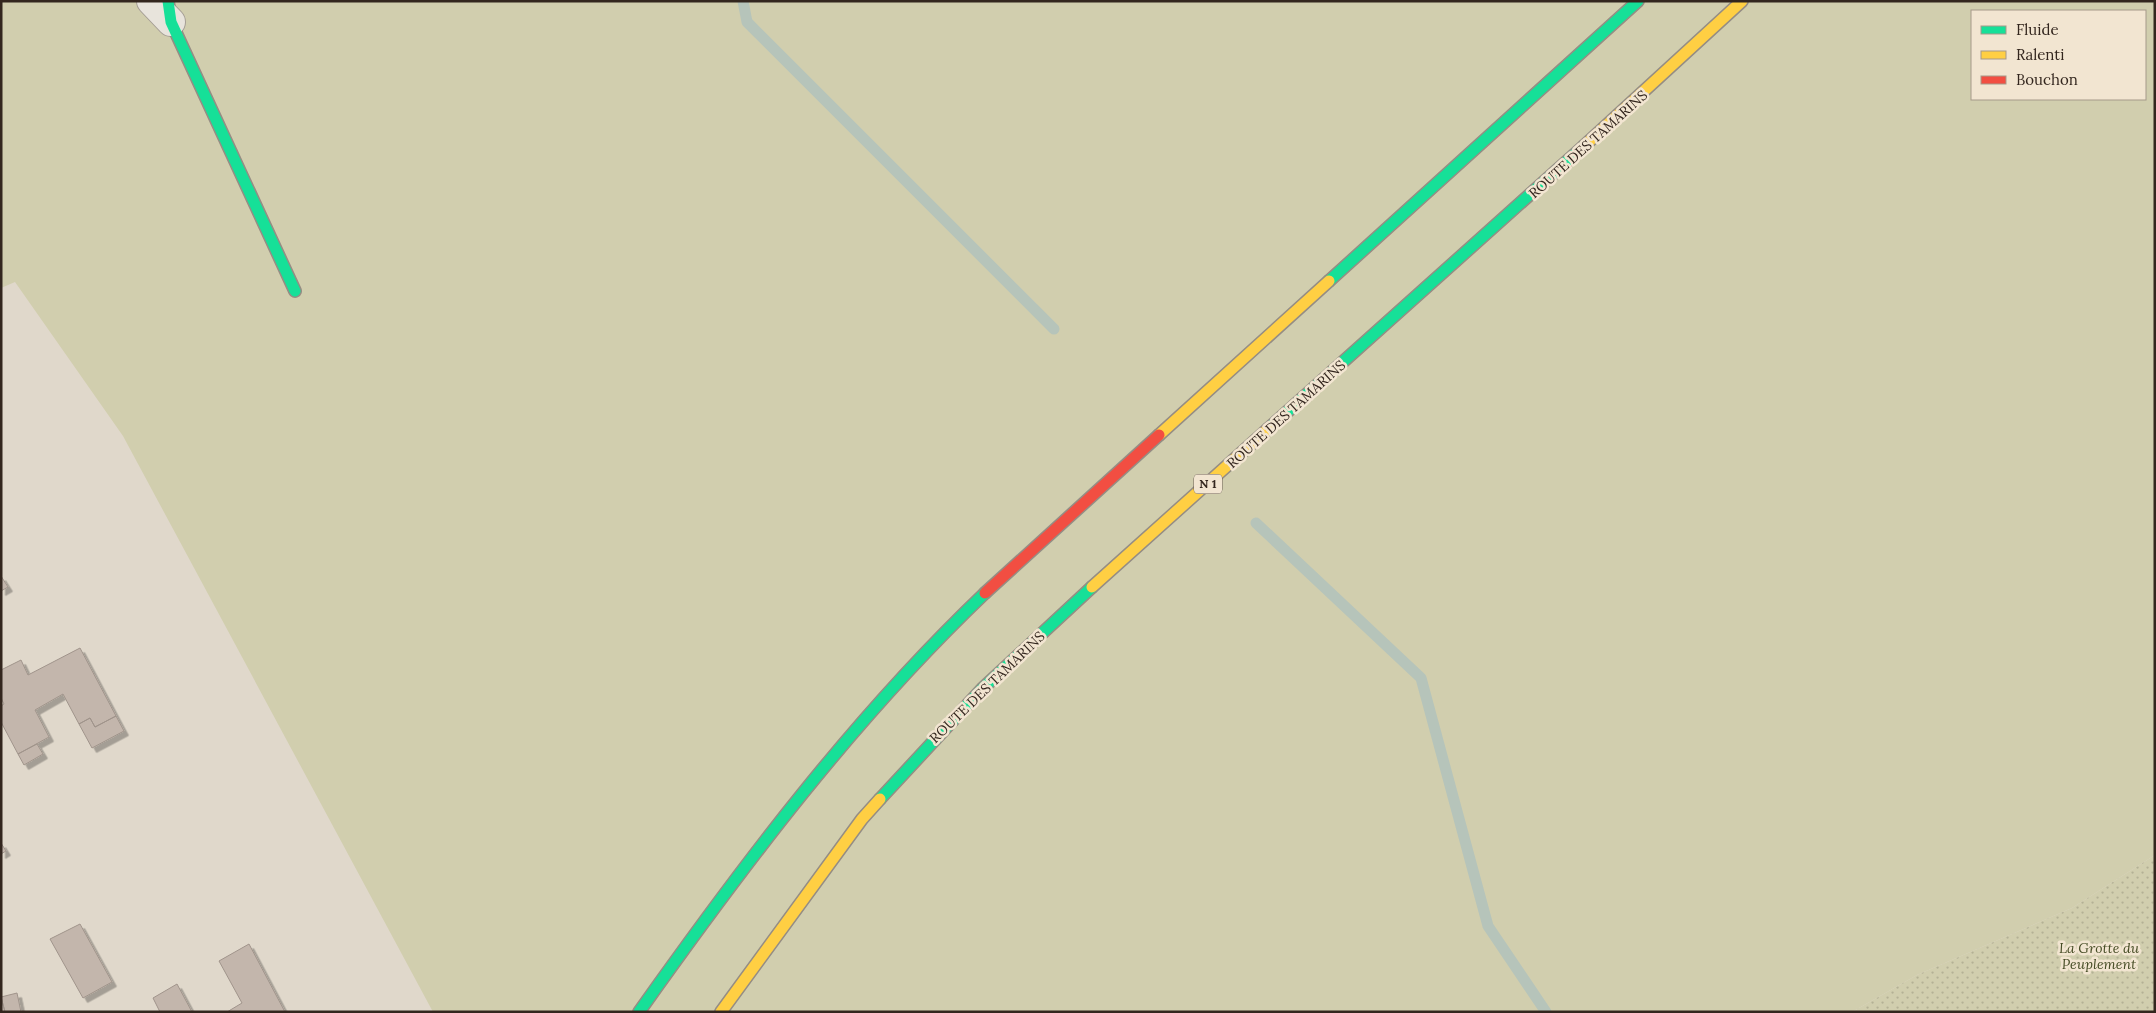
<svg xmlns="http://www.w3.org/2000/svg" width="2156" height="1013" font-family="Lora,serif">
	<style>
		.grass { fill: #d1ceae; fill-rule: evenodd }
		.park { fill: url(#park-dots) }
		.lines { fill: none; stroke-linecap: round; stroke-linejoin: round }
		.stream { stroke: #b6c4ba; stroke-width: 11 }
		.building { fill: #c3b6ac; stroke: #a0948b; filter: url(#shadow) }
		.street-casing { stroke: #a59e95; stroke-width: 30 }
		.fast-casing { stroke: #958d84; stroke-width: 14 }
		.slow-casing { stroke: #958d84; stroke-width: 14 }
		.jam-casing { stroke: #958d84; stroke-width: 14 }
		.street { stroke: #e8e4dc; stroke-width: 28 }
		.fast { stroke: #16e098; stroke-width: 11 }
		.slow { stroke: #ffcf43; stroke-width: 11 }
		.jam { stroke: #f24e42; stroke-width: 11 }
		.labels { text-anchor: middle; stroke-width: 5; stroke-linejoin: round; paint-order: stroke }
		.shield { fill: #f2e5d1; stroke: #6c5f54; stroke-width: 1 }
		.shield-label { font-size: 12px; font-weight: bold; fill: #33261e }
		.street-label { font-size: 14px; fill: #33261e; stroke: #f2e5d1 }
		.park-label { font-size: 14px; font-style: italic; fill: #474d26; stroke: #f2e5d1 }
	</style>
	<defs>
		<pattern id="park-dots" width="8" height="8" patternUnits="userSpaceOnUse" patternTransform="scale(1.25)"><rect width="8" height="8" fill="#d1ceae"/><path d="M2 2h.1M6 6h.1" fill="none" stroke="#b4b195" stroke-width="1.8" stroke-linecap="round"/></pattern>
		<filter id="shadow"><feDropShadow dx="4.5" dy="4.5" stdDeviation="0" flood-color="#0004"/></filter>
	</defs>
	<rect width="100%" height="100%" fill="#e0d8cb"/>
	<path class="grass" d="M1,1h2154v854l-83,53 -155,67 -65,37h-1419l-310,-576 -108,-154 -14,6zM1972,11h173v88h-173z"/>
	<path class="park" d="M2155,855v157h-303l65,-37 155,-67z"/>
	<g class="lines">
		<path class="stream" d="M743,1l4,21 307,307
			M1256,523l165,155 67,248 58,86"/>
	</g>
	<path class="building" d="M1,576l7,11 -7,4z
		M80,648l36,68 -21,11 -5,-9 -11,6 -16,-30 -28,16 14,27 -31,17 -17,-32v-16l3,-2 -3,-6v-28l20,-10 7,15z
		M116,716l8,15 -32,17 -13,-24 11,-6 5,9z
		M37,744l6,10 -19,11 -6,-11z
		M1,843l5,8 -5,3z
		M80,924l32,58 -29,16 -33,-59z
		M249,944l36,68h-58l15,-9 -23,-42z
		M177,984l15,28h-32l-7,-14z
		M17,993l4,19h-16l-4,-15z
		M1,997l4,15h-4z"/>
	<g class="lines">
		<defs>
			<path id="street" d="M151,1l20,21"/>
			<path id="fast" d="M168,1l3,21 124,269
				M1329,281l309,-280
				M1268,429l316,-283
				M880,799l102,-110 110,-102
				M639,1012c105,-148 215,-294 346,-419"/>
			<path id="slow" d="M1584,146l158,-145
				M1159,435l170,-154
				M1092,587l176,-158
				M721,1012l141,-193 18,-20"/>
			<path id="jam" d="M985,593l174,-158"/>
		</defs>
		<use href="#street" class="street-casing"/>
		<use href="#fast" class="fast-casing"/>
		<use href="#slow" class="slow-casing"/>
		<use href="#jam" class="jam-casing"/>
		<use href="#street" class="street"/>
		<use href="#fast" class="fast"/>
		<use href="#slow" class="slow"/>
		<use href="#jam" class="jam"/>
	</g>
	<g class="labels">
		<rect class="shield" x="1194" y="474.5" width="28" height="19" rx="4"/>
		<g class="shield-label">
			<text x="1208" y="488">N 1</text>
		</g>
		<g class="street-label">
			<text transform="translate(1588 144) rotate(-42)" y="5">ROUTE DES TAMARINS</text>
			<text transform="translate(1286 414) rotate(-42)" y="5">ROUTE DES TAMARINS</text>
			<text transform="translate(987 687) rotate(-44)" y="5">ROUTE DES TAMARINS</text>
		</g>
		<g class="park-label">
			<text x="2099" y="953">La Grotte du<tspan x="2099" dy="16">Peuplement</tspan></text>
		</g>
	</g>
	<rect width="2156" height="1013" fill="none" stroke="#33261e" stroke-width="5"/>
	<rect x="1971" y="10" width="175" height="90" fill="#f2e5d1" stroke="#a69989"/>
	<rect x="1981" y="26" width="25" height="8" fill="#16e098" stroke="#a69989"/>
	<text x="2016" y="35" font-size="15" fill="#33261e">Fluide</text>
	<rect x="1981" y="51" width="25" height="8" fill="#ffcf43" stroke="#a69989"/>
	<text x="2016" y="60" font-size="15" fill="#33261e">Ralenti</text>
	<rect x="1981" y="76" width="25" height="8" fill="#f24e42" stroke="#a69989"/>
	<text x="2016" y="85" font-size="15" fill="#33261e">Bouchon</text>
</svg>
